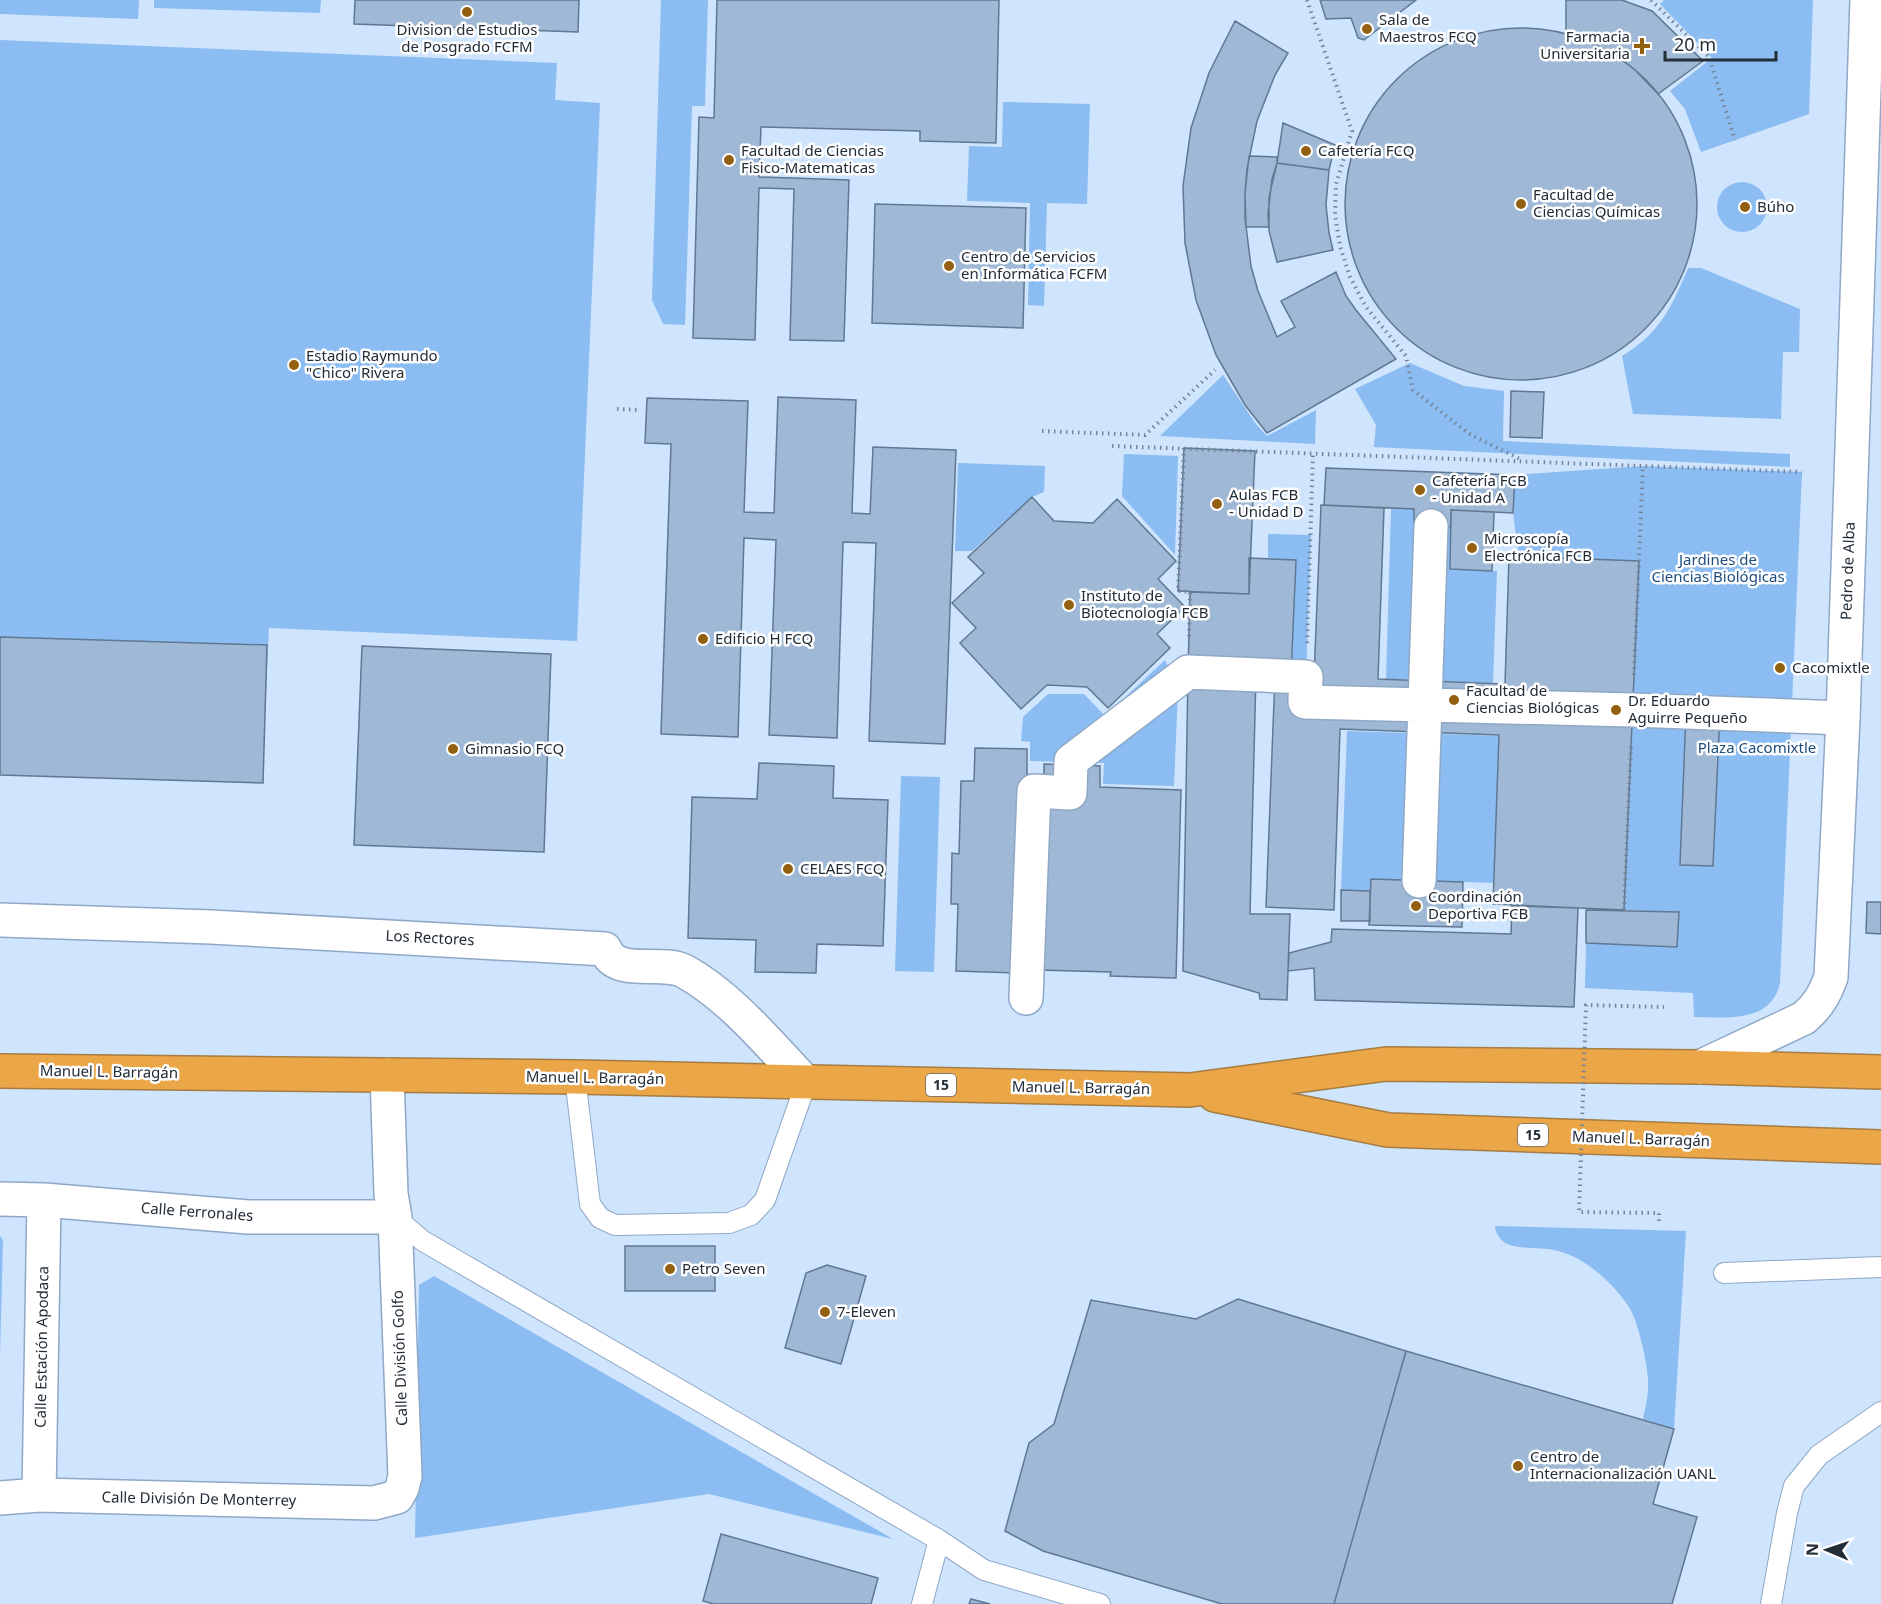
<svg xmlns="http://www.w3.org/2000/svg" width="1881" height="1604" font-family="'Noto Sans',sans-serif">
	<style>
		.green { fill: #8bbcf2; fill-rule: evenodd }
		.building { fill: #9eb8d5; stroke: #5f7893; stroke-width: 1.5 }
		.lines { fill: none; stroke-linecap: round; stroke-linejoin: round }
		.lane-casing { stroke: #8fa8c6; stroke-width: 22 }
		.street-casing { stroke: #8fa8c6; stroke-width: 36 }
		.secondary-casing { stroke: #8fa8c6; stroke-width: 36 }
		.highway-casing { stroke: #a57c42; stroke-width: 36 }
		.path { stroke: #758597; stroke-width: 4; stroke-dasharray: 1.5 4.5; stroke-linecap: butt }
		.lane { stroke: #fff; stroke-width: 20 }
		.street { stroke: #fff; stroke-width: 33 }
		.secondary { stroke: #fff; stroke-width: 33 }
		.highway { stroke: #eba648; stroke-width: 33 }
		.path-bridge { stroke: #758597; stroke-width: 4; stroke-dasharray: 1.5 4.5; stroke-linecap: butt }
		.poi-dot { fill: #936011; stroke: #fff; stroke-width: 2 }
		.labels { text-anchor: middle; stroke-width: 5; stroke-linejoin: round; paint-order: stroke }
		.shield { fill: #fff; stroke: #646c74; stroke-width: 1.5 }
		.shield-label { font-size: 14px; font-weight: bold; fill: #222d38 }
		.poi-label { font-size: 15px; fill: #222d38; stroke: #fff; text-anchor: start }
		.park-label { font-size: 15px; fill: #1d4d7d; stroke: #fff }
		.street-label { font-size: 15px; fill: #222d38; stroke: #fff }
	</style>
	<rect width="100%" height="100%" fill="#cfe4fd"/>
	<path class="green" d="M0,0h139l-1,19 -138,-5z
		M154,0h167l-1,13 -166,-5z
		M661,0h47l-3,106h-13l-7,219 -22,-1 -11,-24z
		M1664,0h149l-4,114 -108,38 -16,-43 -15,-18 42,-33 -52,-54z
		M0,40l557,23 -2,37 45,3 -23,538 -308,-13 -7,149 -262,-11z
		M1003,102l87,2 -3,100 -40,-1 -3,103 -16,-1 2,-102 -63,-2 2,-55 33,1z
		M1717 207a25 25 0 1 1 50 0a25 25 0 1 1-50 0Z
		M1688,268h13l99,41 -1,43h-16l-2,67 -148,-5 -11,-58c37,-22 50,-49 66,-88z
		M1410,363l54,23 40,5 -1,50 287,13v13l-416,-20 2,-22 -21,-36z
		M1223,375l33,49 11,12 49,-26 -1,34 -155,-8z
		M1124,454l54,2 -3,99 -53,-59z
		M958,463l87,3 -1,26 -12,5 -60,54h-17z
		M1643,466l159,6 -22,511c-9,41 -54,34 -86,34l-1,-24 -108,-5 1,-45 91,3 1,-34 -54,-2 15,-348 -120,-5 -6,-44 2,-38zM1686,712l34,2 -7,152 -33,-2z
		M1391,508l23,1v17l37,1 -1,42 47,2 -4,112 -107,-4z
		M1268,534l43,1 -5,142 -15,-1 5,-116 -28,-1z
		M1165,660l13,30 -4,96 -71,-2 1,-21 -74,-2v-19l-9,-1 2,-24 25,-23h36l21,22z
		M1347,731l154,5 -5,147 -125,-4 -1,12 -29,-1z
		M901,776l39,1 -6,195 -39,-1z
		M1495,1226l191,5 -12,198 -31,-10c2,-10 5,-21 5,-31 2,-16 -10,-68 -19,-81 -16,-24 -43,-49 -71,-56 -16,-5 -36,-1 -51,-7 -7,-4 -11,-10 -12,-18z
		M0,1236l3,4 -3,118z
		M434,1276l459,263 -184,-45 -294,44 4,-253z"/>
	<path class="building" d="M355,0h224l-1,32 -224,-8z
		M717,0h282l-3,143 -76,-2v-10l-159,-4 -2,50 90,3 -5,161 -54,-1 4,-151 -35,-1 -4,152 -62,-2 6,-221 15,1z
		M1320,0h96l-52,40 -6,-2 -7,-20 -25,1z
		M1566,0h56l30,11 51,50 -45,33 -24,-25 -14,-10 -30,-17 -24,-9z
		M1235,21l53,32 -13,22 -18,46 -10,48 -2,24v25l6,48 7,25 19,46 18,-10 -14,-26 55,-29 10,24 10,14 40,49 -129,74 -22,-28 -29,-50 -20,-55 -11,-57 -2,-57 8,-58 18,-55z
		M1345 204a176 176 0 1 1 352 0a176 176 0 1 1-352 0Z
		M1283,123l52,22 -6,25 -52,-7z
		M1249,156l28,1v6l-8,34v30h-23l-1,-34z
		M1277,163l52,7 -3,35 3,28 4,17 -56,12 -8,-31 -1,-17 4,-35z
		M875,204l151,4 -3,120 -151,-5z
		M1511,391l33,1 -2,46 -32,-1z
		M778,397l78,3 -4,113 18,1 3,-67 83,3 -11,294 -76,-3 7,-198 -33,-1 -6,196 -68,-3 7,-195 -32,-2 -6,199 -77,-3 10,-290 -26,-1 2,-45 101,3 -4,111 30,1z
		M1184,448l71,3 -6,143 -71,-3z
		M1326,468l189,7 -2,38 -62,-3v17l-37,-1v-17l-90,-4z
		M1032,497l22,24 39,2 24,-24 59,62 -18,18 27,28 -28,27 13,14 -62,60 -21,-21 -40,-2 -26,24 -61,-66 16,-15 -24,-25 32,-30 -16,-16z
		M1321,505l63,3 -6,171 127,5 4,-128 130,5 -15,349 -131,-6 6,-169 -159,-6 -6,181 -68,-3 9,-231 39,1z
		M1451,510l43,2 -2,59 -42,-2z
		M1249,558l47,2 -5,116 -103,-4 2,-80 59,2z
		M0,637l267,8 -4,138 -263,-8z
		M362,646l189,8 -7,198 -190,-7z
		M1188,672l68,2 -6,240h40l-3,86 -27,-1 -1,-6 -76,-22z
		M1686,712l34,1 -7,153 -33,-1z
		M975,748l52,1v32h17v-17l56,2v21l81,3 -5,188 -66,-2 1,-4 -73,-2 -21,3 -61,-2 2,-67h-7l1,-51 7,1 2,-73h13z
		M759,763l75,3 -1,32 55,2 -5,146 -66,-2 -1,29 -61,-1 1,-32 -68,-2 4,-141 65,2z
		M1371,879l92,3 -1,45 -93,-2z
		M1341,890l29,1v30h-29z
		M1867,902h14v32l-15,-1z
		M1512,906l66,2 -4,99 -259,-7 -1,-32 -26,3 1,-18 42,-11 1,-13 179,5z
		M1586,910l93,2 -2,35 -91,-4z
		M625,1246h90v45h-90z
		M827,1265l39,11 -25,88 -56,-16 21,-75z
		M1238,1299l168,52 -72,253h-112l-179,-53 -38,-20 24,-88 25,-19 37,-124 105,19z
		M1406,1351l268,78 -21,75 44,13 -25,87h-338z
		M721,1534l157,44 -7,26h-157l-11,-3z
		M971,1599l19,5h-21z"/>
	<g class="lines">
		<defs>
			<path id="lane" d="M575,1077l15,127 10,14 15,7 114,-2 22,-8 14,-15 41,-117
				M395,1217l28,24 516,299 45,30 116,34
				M1724,1273l157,-6
				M922,1604l17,-64
				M1771,1604l16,-91 7,-27 25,-31 62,-43"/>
			<path id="street" d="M1419,881l12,-355
				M0,920l211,7 394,22c11,29 56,10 79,22 46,25 86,74 122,112
				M1026,998l8,-207 36,2 1,-32 117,-89 118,5 -1,25 327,8 211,8
				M0,1199l44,1 204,17h147
				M39,1495l5,-295
				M0,1498l39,-3 335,8 23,-6 5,-9 3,-12 -10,-259 -4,-23 -4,-119"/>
			<path id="secondary" d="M1700,1067l104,-49c14,-12 21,-24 27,-41l12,-259 24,-718"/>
			<path id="highway" d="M0,1071l575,6 615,13 196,-26 314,3 181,5
				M1215,1095l173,35 493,17"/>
		</defs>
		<use href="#lane" class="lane-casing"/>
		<use href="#street" class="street-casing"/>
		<use href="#secondary" class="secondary-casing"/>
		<use href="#highway" class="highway-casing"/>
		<path class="path" d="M1307,0l45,131 -16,53 -1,31 5,31 10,31 16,30 40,49 7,34 58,45 51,25
			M1651,0l58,57 26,83
			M617,409l24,1
			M1042,431l103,4 70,-65
			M1112,446l690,26
			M1184,448l-6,143 12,1 -1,46
			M1307,643l6,-189
			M1634,675l9,-209
			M1624,910l7,-164"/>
		<use href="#lane" class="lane"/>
		<use href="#street" class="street"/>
		<use href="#secondary" class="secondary"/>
		<use href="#highway" class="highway"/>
		<path class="path-bridge" d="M1659,1221v-8l-80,-1 7,-207 78,2"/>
	</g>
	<g class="poi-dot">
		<circle cx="467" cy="12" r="6"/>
		<circle cx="1367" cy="29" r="6"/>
		<path d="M1639 37h6v6h6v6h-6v6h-6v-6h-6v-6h6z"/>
		<circle cx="1306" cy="151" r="6"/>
		<circle cx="729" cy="160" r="6"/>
		<circle cx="1521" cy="204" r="6"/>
		<circle cx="1745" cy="207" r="6"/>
		<circle cx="949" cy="266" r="6"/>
		<circle cx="294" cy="365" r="6"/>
		<circle cx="1420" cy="490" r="6"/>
		<circle cx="1217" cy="504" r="6"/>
		<circle cx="1472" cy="548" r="6"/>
		<circle cx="1069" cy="605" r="6"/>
		<circle cx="703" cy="639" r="6"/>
		<circle cx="1780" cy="668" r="6"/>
		<circle cx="1454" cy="700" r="6"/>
		<circle cx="1616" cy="710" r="6"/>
		<circle cx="453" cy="749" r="6"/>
		<circle cx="788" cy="869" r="6"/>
		<circle cx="1416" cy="906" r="6"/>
		<circle cx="670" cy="1269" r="6"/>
		<circle cx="825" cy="1312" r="6"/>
		<circle cx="1518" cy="1466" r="6"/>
	</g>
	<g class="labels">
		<g class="shield">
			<rect x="926" y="1074" width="30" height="22" rx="4.5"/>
			<rect x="1518" y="1124" width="30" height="22" rx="4.5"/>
		</g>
		<g class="shield-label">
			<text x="941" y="1090">15</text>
			<text x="1533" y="1140">15</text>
		</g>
		<g class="poi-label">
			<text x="1379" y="25">Sala de<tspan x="1379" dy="17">Maestros FCQ</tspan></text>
			<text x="467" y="35" text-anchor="middle">Division de Estudios<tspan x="467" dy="17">de Posgrado FCFM</tspan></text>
			<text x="1630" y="42" text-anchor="end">Farmacia<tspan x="1630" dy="17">Universitaria</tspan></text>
			<text x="741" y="156">Facultad de Ciencias<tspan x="741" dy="17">Fisico-Matematicas</tspan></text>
			<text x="1318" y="156">Cafetería FCQ</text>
			<text x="1533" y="200">Facultad de<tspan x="1533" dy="17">Ciencias Químicas</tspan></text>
			<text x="1757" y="212">Búho</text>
			<text x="961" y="262">Centro de Servicios<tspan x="961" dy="17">en Informática FCFM</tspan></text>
			<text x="306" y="361">Estadio Raymundo<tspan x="306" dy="17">"Chico" Rivera</tspan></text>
			<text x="1432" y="486">Cafetería FCB<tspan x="1432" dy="17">- Unidad A</tspan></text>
			<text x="1229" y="500">Aulas FCB<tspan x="1229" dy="17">- Unidad D</tspan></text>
			<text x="1484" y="544">Microscopía<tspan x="1484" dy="17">Electrónica FCB</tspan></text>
			<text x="1081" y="601">Instituto de<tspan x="1081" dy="17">Biotecnología FCB</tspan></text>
			<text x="715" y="644">Edificio H FCQ</text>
			<text x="1792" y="673">Cacomixtle</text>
			<text x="1466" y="696">Facultad de<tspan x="1466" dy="17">Ciencias Biológicas</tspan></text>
			<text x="1628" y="706">Dr. Eduardo<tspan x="1628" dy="17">Aguirre Pequeño</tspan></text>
			<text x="465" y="754">Gimnasio FCQ</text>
			<text x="800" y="874">CELAES FCQ</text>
			<text x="1428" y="902">Coordinación<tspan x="1428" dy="17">Deportiva FCB</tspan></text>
			<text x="682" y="1274">Petro Seven</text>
			<text x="837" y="1317">7-Eleven</text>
			<text x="1530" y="1462">Centro de<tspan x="1530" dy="17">Internacionalización UANL</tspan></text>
		</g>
		<g class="park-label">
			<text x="1718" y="565">Jardines de<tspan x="1718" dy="17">Ciencias Biológicas</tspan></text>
			<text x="1757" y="753">Plaza Cacomixtle</text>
		</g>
		<g class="street-label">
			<text transform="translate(1848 571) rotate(-88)" y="5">Pedro de Alba</text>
			<text transform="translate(430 938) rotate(3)" y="5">Los Rectores</text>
			<text transform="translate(109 1072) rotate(1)" y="5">Manuel L. Barragán</text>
			<text transform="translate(595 1078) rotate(1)" y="5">Manuel L. Barragán</text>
			<text transform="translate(1081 1088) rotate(1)" y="5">Manuel L. Barragán</text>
			<text transform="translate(1641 1139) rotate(2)" y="5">Manuel L. Barragán</text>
			<text transform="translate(197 1212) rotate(4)" y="5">Calle Ferronales</text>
			<text transform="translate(42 1347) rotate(-89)" y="5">Calle Estación Apodaca</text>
			<text transform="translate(400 1358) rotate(-92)" y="5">Calle División Golfo</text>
			<text transform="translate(199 1499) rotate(1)" y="5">Calle División De Monterrey</text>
		</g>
	</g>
	<g transform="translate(1827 1550) rotate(272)" stroke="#ffffff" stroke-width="4.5" paint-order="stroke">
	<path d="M0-4.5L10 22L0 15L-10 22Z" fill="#222d38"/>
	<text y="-9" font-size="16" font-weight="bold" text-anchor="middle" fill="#222d38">N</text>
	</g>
	<path d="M1665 51v9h111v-9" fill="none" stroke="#222d38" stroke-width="3"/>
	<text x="1674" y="51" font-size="18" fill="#222d38" stroke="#ffffff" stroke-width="4.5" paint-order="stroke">20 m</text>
</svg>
